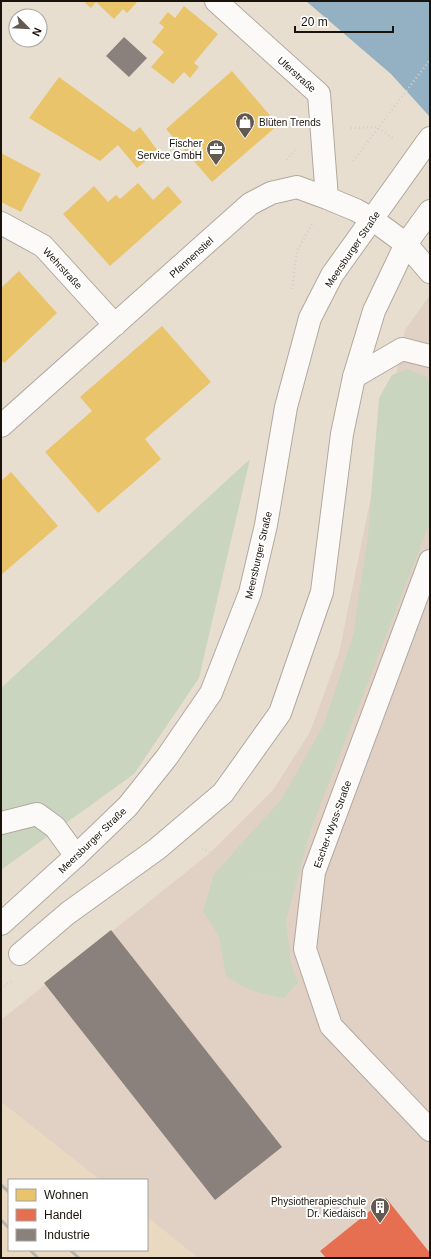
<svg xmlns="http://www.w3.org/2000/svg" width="431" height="1259" font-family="Arial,sans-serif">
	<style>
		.commercial { fill: #e1d0c4 }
		.built { fill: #ead9c1 }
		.green { fill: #c9d5be }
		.water { fill: #93b1c3 }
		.homes { fill: #e9c46a }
		.shops { fill: #e76f51 }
		.industry { fill: #8a817c }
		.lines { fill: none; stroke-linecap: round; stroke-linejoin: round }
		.street-casing { stroke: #b1a99e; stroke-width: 24 }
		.secondary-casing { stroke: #b1a99e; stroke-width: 24 }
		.path { stroke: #d4d0cc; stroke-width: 2.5; stroke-dasharray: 1 3; stroke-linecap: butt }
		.street { stroke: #fcfaf8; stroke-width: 22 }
		.secondary { stroke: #fcfaf8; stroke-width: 22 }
		.rail { stroke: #b7b4b1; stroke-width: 3 }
		.labels { text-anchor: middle; stroke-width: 4; stroke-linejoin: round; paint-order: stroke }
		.street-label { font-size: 10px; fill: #1a130b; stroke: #fff }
		.poi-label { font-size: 10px; fill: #1a130b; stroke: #fff; text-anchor: end }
	</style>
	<rect width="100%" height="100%" fill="#e8ded0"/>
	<path class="commercial" d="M430,295v963h-232l-51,-41v-37h-47l-99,-78v-82l209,-167 63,-63 37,-58 29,-79 66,-323z"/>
	<path class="built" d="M1,1102l99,78h-91v70h138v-33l51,41h-197z"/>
	<path class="green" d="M408,369l18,8 4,7v138l-119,307 -25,91 5,44 7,19 -14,15c-25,-5 -37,-7 -58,-22l-7,-40 -16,-25 11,-37 67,-74 43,-76 29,-88 15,-100 11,-138 13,-23z
		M250,459l-51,219 -65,96 -133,96v-182z"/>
	<path class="water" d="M306,1h124v116l-39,-43z"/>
	<path class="homes" d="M83,1h55l-11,12 -4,-4 -9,10 -18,-17 -5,6z
		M184,6l34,28 -24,29 5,4 -9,11 -6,-6 -11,12 -22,-17 13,-15 -12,-10 12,-15 -5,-4 9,-11 7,6z
		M232,71l46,54 -66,57 -46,-53z
		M59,77l75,55 6,-5 18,24 -21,17 -19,-23 -18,16 -71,-43z
		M1,153l40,21 -20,38 -20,-10z
		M138,183l15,17 15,-14 14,16 -72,64 -47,-52 31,-28 14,16 8,-7 4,4z
		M19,271l38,42 -53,50 -3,-3v-72z
		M162,326l49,56 -66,57 16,20 -63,54 -53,-61 47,-41 -12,-14z
		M11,472l47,54 -57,49v-94z"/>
	<path class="shops" d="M386,1198l44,55v5h-104l-6,-7z"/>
	<path class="industry" d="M124,37l23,21 -18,19 -23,-21z
		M111,930l171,217 -67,53 -171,-217z"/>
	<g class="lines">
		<defs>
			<path id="street" d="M216,1l103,93 8,104
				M1,223l42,23 72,79
				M354,377l48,-28 28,7
				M1,426l249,-222 21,-11 26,-6 30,11 29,12 16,9 34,25 24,28
				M430,561l-116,311 -9,77 26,77 99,104
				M1,823l36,-9 18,13 21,29"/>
			<path id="secondary" d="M1,924l75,-68 52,-50 39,-49 44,-64 39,-100 16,-68 20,-118 24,-89 22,-43 98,-137
				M20,954l48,-41 89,-64 66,-56 57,-80 42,-121 20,-158 12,-57 20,-66 32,-67 24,-33"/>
		</defs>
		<use href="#street" class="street-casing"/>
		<use href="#secondary" class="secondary-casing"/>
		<path class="path" d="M351,128l26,-1 17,12
			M287,160l8,-10
			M353,161l77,-101
			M292,289l5,-38 16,-29
			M1,781l10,9
			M202,848l50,27 34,-2
			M1,989l12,-9"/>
		<use href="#street" class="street"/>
		<use href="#secondary" class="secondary"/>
		<path class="rail" d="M1,1185l8,7
			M1,1220l8,8
			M30,1250l8,8
			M70,1250l9,8"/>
	</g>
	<defs>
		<symbol id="shop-pin" viewBox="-11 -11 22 30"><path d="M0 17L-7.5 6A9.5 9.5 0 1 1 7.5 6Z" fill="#625a50" stroke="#fff"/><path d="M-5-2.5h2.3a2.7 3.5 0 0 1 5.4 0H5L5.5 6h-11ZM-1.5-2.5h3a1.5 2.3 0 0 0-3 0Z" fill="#fff"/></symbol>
		<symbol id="office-pin" viewBox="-11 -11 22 30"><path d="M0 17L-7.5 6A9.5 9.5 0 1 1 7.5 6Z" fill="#625a50" stroke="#fff"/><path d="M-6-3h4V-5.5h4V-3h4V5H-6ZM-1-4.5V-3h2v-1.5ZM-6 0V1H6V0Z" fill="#fff"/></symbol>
		<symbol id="building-pin" viewBox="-11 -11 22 30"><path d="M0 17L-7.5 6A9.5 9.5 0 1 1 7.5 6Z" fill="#625a50" stroke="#fff"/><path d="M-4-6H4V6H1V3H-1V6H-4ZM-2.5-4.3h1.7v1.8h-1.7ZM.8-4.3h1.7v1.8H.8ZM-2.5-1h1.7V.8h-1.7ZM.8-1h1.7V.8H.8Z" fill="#fff"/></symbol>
	</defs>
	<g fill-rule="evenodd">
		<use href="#shop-pin" x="234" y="111" width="22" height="30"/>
		<use href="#office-pin" x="205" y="138" width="22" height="30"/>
		<use href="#building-pin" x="369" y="1196" width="22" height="30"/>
	</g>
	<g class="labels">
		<g class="street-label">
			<text transform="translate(297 74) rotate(42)" y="4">Uferstraße</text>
			<text transform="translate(352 249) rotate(-56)" y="4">Meersburger Straße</text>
			<text transform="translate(191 257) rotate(-42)" y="4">Pfannenstiel</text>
			<text transform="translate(63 268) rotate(47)" y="4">Wehrstraße</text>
			<text transform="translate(258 555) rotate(-77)" y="4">Meersburger Straße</text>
			<text transform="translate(332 824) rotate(-70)" y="4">Escher-Wyss-Straße</text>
			<text transform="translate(92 840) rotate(-44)" y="4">Meersburger Straße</text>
		</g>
		<g class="poi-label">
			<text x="259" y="126" text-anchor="start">Blüten Trends</text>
			<text x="202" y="147">Fischer<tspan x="202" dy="12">Service GmbH</tspan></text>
			<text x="366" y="1205">Physiotherapieschule<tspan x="366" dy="12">Dr. Kiedaisch</tspan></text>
		</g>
	</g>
	<rect width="431" height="1259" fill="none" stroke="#1a130b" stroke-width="4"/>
	<rect x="8" y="1179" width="140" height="72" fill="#ffffff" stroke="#a3a19d"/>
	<rect x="16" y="1189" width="20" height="12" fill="#e9c46a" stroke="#a3a19d"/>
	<text x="44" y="1199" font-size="12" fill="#1a130b">Wohnen</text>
	<rect x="16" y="1209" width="20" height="12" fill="#e76f51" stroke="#a3a19d"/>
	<text x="44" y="1219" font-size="12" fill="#1a130b">Handel</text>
	<rect x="16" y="1229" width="20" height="12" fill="#8a817c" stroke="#a3a19d"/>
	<text x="44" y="1239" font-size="12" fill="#1a130b">Industrie</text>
	<g transform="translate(28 28) rotate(114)"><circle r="19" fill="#ffffff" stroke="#a3a19d"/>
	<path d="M0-3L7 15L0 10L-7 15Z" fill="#625a50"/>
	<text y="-6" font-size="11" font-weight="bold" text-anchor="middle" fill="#1a130b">N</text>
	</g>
	<path d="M295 26v6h98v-6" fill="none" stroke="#1a130b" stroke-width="2"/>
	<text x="301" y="26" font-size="12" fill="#1a130b" stroke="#ffffff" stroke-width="3" paint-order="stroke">20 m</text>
</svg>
